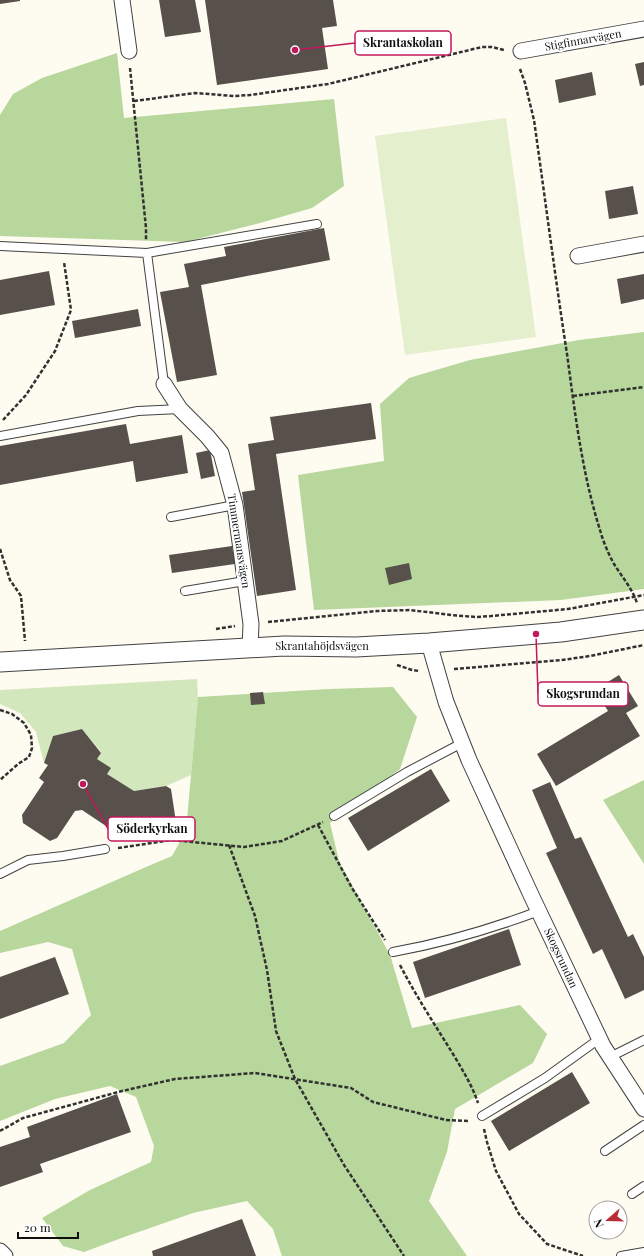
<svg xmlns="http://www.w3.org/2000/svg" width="644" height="1256" font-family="'Playfair Display',serif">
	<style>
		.green { fill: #d3e7bc }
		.forest { fill: #b8d79c }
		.pitch { fill: #e4efcd }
		.building { fill: #57504b }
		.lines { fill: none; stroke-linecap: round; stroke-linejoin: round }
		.service-casing { stroke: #424242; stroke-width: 10 }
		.minor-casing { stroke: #424242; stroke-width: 17 }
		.tertiary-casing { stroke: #424242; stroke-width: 21 }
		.path { stroke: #313131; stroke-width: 2.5; stroke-dasharray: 4 2; stroke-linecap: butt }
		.service { stroke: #fff; stroke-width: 8 }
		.minor { stroke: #fff; stroke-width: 15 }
		.tertiary { stroke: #fff; stroke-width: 19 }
		.labels { text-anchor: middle; stroke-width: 4; stroke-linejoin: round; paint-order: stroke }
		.street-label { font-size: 11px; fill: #0f0f0f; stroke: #fff }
		.leader { fill: none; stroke: #c2185b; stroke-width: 1.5 }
		.callout-dot { fill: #c2185b; stroke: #fff; stroke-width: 1.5 }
		.callout { fill: #fff; stroke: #c2185b; stroke-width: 1.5 }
		.callout-label { font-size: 12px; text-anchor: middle; font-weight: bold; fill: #0f0f0f }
	</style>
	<rect width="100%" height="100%" fill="#fefbf1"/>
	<path class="green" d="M197,679l1,18 -7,78 -25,11 -32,5 -27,-17 -10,-15 4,-7 -19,-23 -29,7 -9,27 -8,-31 -16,-19 -20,-9v-14z"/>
	<path class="forest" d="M117,53l7,65 210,-19 10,87 -32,22 -52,15 -75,19 -185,-6v-121l13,-21 29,-16z
		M644,332v257l-83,11 -247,10 -16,-135 86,-14 -4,-57 29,-26 61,-18 109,-20z
		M393,687l24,30 -17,52 -70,54 9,38 51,94 22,73 108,-23 27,29 -14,29 -78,46 -8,43 -18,49 38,55h-185l-9,-27 -26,-28 -54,12 -66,23 -43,16 -21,-6 -21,-28 48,-28 61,-28 3,-16 -18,-49 -26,-11 -55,13 -55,22v-55l64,-23 27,-28 -19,-66 -24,-7 -48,11v-22l146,-64 26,-11 14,-25 12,-134 130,-8z
		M644,780v84l-41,-64z"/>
	<path class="pitch" d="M506,118l30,219 -131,18 -30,-219z"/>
	<path class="building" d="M0,0h20v1l-20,3z
		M159,0h36l6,32 -36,5z
		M205,0h128l4,26 -15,2 6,41 -111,16z
		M644,62v23l-4,1 -5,-22z
		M592,72l4,23 -37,8 -4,-23z
		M633,186l5,28 -29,5 -4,-28z
		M324,228l6,32 -129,25 16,90 -40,7 -17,-90 29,-5 -5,-23 42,-8 -2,-9z
		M49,271l6,34 -55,10v-35z
		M644,274v25l-23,5 -4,-25z
		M138,309l3,17 -66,12 -3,-17z
		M371,403l5,36 -100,15 20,136 -39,6 -15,-104 13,-2 -7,-46 26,-4 -4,-23z
		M126,424l4,20 52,-9 6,38 -52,9 -3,-21 -133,24v-39z
		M210,450l5,26 -14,3 -5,-26z
		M232,546l3,18 -63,9 -3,-18z
		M409,563l3,16 -23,6 -4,-17z
		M619,675l19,31 -12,7 14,23 -84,50 -19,-32 71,-43 -13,-21z
		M263,692l2,12 -14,1 -1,-12z
		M82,729l19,24 -4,6 14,9 -4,6 27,17 32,-5 5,3 5,33 -4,5 -51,9 -39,-26 -7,1 -18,27 -7,3 -27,-18 -1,-8 22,-33 -5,-4 9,-13 -4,-2 9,-27z
		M431,769l19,32 -82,50 -20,-33z
		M550,782l25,57 6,-2 47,100 5,-3 11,23v33l-19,9 -23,-50 -9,5 -47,-101 11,-5 -25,-58z
		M509,929l12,36 -96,33 -12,-36z
		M55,957l14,37 -69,25v-42z
		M572,1072l18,31 -81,48 -18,-30z
		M117,1094l14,38 -91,32 3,8 -43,15v-40l30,-10 -3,-10z
		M242,1219l14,37h-103l-1,-5z"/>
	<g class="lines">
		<defs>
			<path id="service" d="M0,246l147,7 17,131
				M147,253l170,-29
				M0,436l138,-25 42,-2
				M171,517l64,-12
				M185,591l60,-10
				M334,816l73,-44 55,-29
				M0,874l28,-14 35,-4 42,-7
				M393,952c50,-9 98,-23 146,-41
				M610,1057l34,-17
				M482,1116l63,-38 54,-39
				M605,1151l39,-26
				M632,1194l12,-8
				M621,1256l23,-4"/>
			<path id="minor" d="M122,0l7,51
				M521,51l123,-22
				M578,256l66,-12
				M164,384l16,25 27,27 14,17 14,52 16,119 -1,24
				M429,643l17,59 23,58 63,137 71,149 41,63
				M0,1251l5,5"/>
			<path id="tertiary" d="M0,662l284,-16 72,1 73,-4 132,-11 83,-12"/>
		</defs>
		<use href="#service" class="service-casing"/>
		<use href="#minor" class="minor-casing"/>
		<use href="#tertiary" class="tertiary-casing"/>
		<path class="path" d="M130,68l16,160v12
			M520,69l5,14 9,37c11,78 21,156 33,234 8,59 15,119 33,176 3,11 8,23 14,34 8,13 18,24 23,39
			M134,101l61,-8 39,3 16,-1 78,-11 154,-37h10l12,3
			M573,396l71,-9
			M3,420l23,-25 29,-44 16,-41 -7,-48
			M0,549l10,31 11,16 4,45
			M268,622l109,-11 33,-1 41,5 25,2 15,-1 77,-7 76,-14
			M216,629l19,-3
			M397,665l15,5 7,1
			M454,669l108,-9 28,-4 54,-11
			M0,710l12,4 12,9 7,12 1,13 -3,9 -11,7 -18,16
			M318,825l34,63 33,52
			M229,845l26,71 12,54 9,61 19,48 49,86 60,91
			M118,848l54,-8 72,7 38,-6 41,-19
			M400,965c16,31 35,60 53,89 10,17 19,31 25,49
			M484,1129l3,13 9,29 23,43 28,30 36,12
			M0,1131l23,-13 99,-27 53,-12 80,-6 96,15 22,14 73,18 23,1"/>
		<use href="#service" class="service"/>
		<use href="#minor" class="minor"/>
		<use href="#tertiary" class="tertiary"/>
	</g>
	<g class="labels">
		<g class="street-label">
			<text transform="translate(583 40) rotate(-10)" y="4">Stigfinnarvägen</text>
			<text transform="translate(239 541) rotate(81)" y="4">Timmermansvägen</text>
			<text x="322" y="650">Skrantahöjdsvägen</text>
			<text transform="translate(561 958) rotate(65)" y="4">Skogsrundan</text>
		</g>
	</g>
	<path class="leader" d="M295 50L355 43M536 634L538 694M83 784L108 829"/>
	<g class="callout-dot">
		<circle cx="295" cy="50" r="4"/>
		<circle cx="536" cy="634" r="4"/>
		<circle cx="83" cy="784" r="4"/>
	</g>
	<g class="callout">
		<rect x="355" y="31" width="96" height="24" rx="4"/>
		<rect x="538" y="682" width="90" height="24" rx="4"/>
		<rect x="108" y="817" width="87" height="24" rx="4"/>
	</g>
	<g class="callout-label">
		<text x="403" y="47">Skrantaskolan</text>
		<text x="583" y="698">Skogsrundan</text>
		<text x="152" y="833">Söderkyrkan</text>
	</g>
	<g transform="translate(608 1220) rotate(250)"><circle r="19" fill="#ffffff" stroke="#9f9f9f"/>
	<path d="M0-3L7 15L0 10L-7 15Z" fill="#b72e36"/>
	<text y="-6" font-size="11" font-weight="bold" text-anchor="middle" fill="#0f0f0f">N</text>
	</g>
	<path d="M18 1232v6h60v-6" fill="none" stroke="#0f0f0f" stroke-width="2"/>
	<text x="24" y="1232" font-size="12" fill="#0f0f0f" stroke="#ffffff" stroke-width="3" paint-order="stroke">20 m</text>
</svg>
